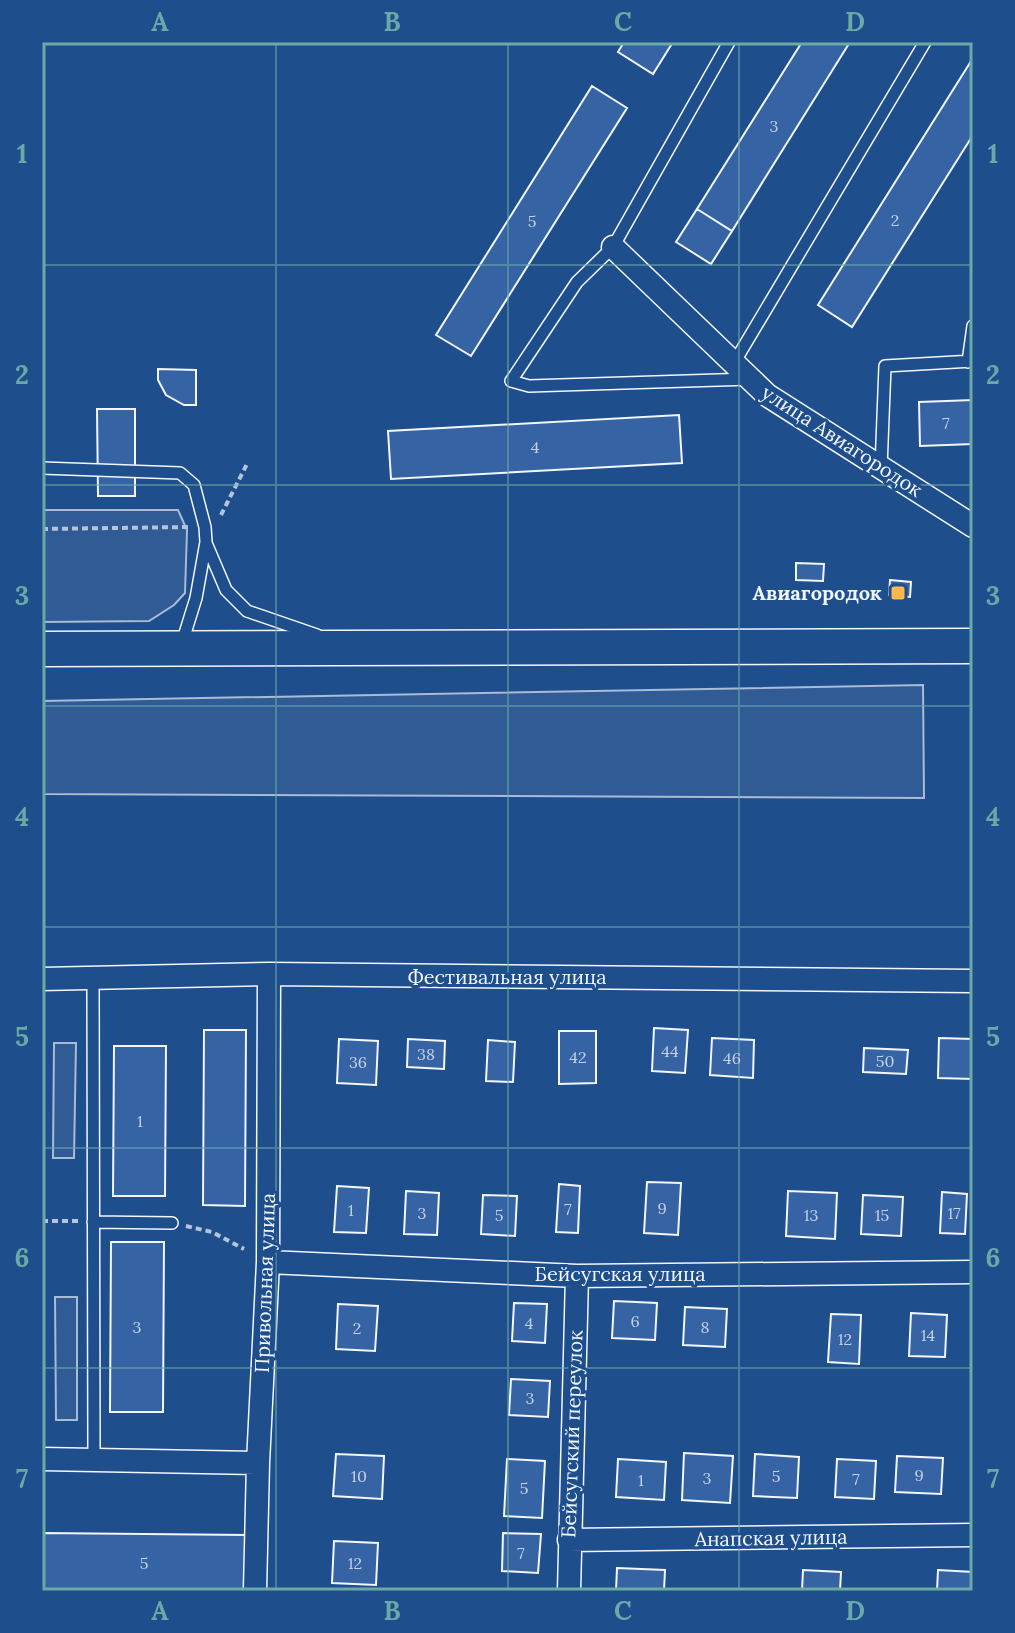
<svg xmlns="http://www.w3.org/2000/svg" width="1015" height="1633" font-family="Lora,serif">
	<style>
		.built { fill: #305b95; stroke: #a8bbd7; stroke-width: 2 }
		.building { fill: #3563a3; stroke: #f2f6ff; stroke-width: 2 }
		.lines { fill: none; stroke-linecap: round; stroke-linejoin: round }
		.lane-casing { stroke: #f2f6ff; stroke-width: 14 }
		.street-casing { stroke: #f2f6ff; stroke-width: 25 }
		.primary-casing { stroke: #f2f6ff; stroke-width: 37 }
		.path { stroke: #b3c4dc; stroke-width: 4; stroke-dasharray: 6 4; stroke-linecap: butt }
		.lane { stroke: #1f4e8c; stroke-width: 11 }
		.street { stroke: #1f4e8c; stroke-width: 22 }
		.primary { stroke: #1f4e8c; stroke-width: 34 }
		.grid { fill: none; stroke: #6aa9a8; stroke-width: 2; stroke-opacity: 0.55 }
		.poi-dot { fill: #ffb74d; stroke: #1f4e8c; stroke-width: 3 }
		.labels { text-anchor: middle; stroke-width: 6; stroke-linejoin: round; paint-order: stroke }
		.number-label { font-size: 16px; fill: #c3d1e8 }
		.street-label { font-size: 20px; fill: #f2f6ff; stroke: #1f4e8c }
		.poi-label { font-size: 20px; font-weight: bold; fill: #f2f6ff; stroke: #1f4e8c; text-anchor: end }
		.neatline { fill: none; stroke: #6aa9a8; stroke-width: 3 }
		.grid-label { font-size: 26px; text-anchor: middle; font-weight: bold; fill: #6aa9a8 }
	</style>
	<rect width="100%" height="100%" fill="#1f4e8c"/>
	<path class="built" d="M42,510h136l9,20 -2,63 -11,12 -25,16 -107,1z
		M923,685l1,113 -882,-4v-93z
		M54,1043h22l-2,115h-21z
		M55,1297h22v123h-21z"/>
	<path class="building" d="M624,42h49l-20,32 -35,-22z
		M802,42h48l-118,189 -35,-22z
		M973,58v77l-121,192 -34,-22z
		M592,86l35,22 -156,248 -35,-21z
		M697,209l35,22 -21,33 -35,-22z
		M158,369l38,1v35h-12l-18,-10 -8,-15z
		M973,400v44l-53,2 -1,-44z
		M97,409h38v87h-37z
		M679,415l3,48 -291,16 -3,-48z
		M796,563l28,1 -1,17 -27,-1z
		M890,580l21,2 -1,15 -21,-2z
		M654,1028l34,2 -3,43 -33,-2z
		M204,1030h42l-1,176 -42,-1z
		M559,1031h37v52l-37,1z
		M712,1038l42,2 -1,38 -43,-3z
		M939,1038l34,1v40l-35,-1z
		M339,1039l39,2 -2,44 -39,-2z
		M408,1039l37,2 -1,28 -37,-2z
		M488,1040l27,2 -2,40 -27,-1z
		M114,1046h52l-1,150h-52z
		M864,1048l44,2 -2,24 -43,-2z
		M647,1182l34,1 -3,52 -34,-2z
		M559,1184l21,2 -2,47 -22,-1z
		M337,1186l32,2 -3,45 -32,-1z
		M406,1191l33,2 -2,42 -33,-1z
		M788,1191l49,2 -2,46 -49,-3z
		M942,1192l25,2 -2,40 -25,-1z
		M483,1195l34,1 -2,40 -34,-2z
		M863,1195l40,2 -2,39 -40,-2z
		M111,1242h53l-1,170h-53z
		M614,1301l43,2 -2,37 -43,-2z
		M514,1303l33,1 -2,39 -33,-2z
		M338,1304l40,2 -3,45 -39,-2z
		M685,1307l42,2 -2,38 -42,-2z
		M911,1313l36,2 -2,42 -36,-1z
		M831,1314l30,1 -2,49 -31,-2z
		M511,1379l39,2 -2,36 -39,-2z
		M684,1453l49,3 -3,47 -48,-3z
		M336,1454l48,2 -2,43 -49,-3z
		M755,1454l44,3 -2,41 -44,-2z
		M897,1456l46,2 -2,36 -46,-2z
		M507,1459l38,2 -3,57 -38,-2z
		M618,1459l48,3 -2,38 -48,-3z
		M837,1459l39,2 -2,38 -39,-2z
		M42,1533l205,2v56h-205z
		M503,1533l38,1 -3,39 -36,-2z
		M334,1541l44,2 -2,42 -44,-2z
		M617,1568l48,2 -1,21h-48z
		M803,1570l38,2 -1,19h-38z
		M938,1570l35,2v19h-36z"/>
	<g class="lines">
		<defs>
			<path id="lane" d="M729,42l-116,205 -36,35 -66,99 18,5 221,-7
				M968,362l5,-36
				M734,363l191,-321
				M42,468l138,5 14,12 11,42 1,15 -10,56 -14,45
				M881,468l4,-102 88,-5
				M206,543l20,47 21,21 70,24
				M93,978l1,481
				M93,1222l79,1"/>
			<path id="street" d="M613,247l154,148 206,131
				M42,979l227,-5 704,7
				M268,1262l309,14 396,-4
				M42,1459l216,4
				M569,1540l404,-5
				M255,1591l3,-128 10,-201 1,-288
				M569,1591l8,-315"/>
			<path id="primary" d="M42,649l931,-3"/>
		</defs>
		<use href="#lane" class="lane-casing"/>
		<use href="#street" class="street-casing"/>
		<use href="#primary" class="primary-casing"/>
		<path class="path" d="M221,515l26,-51
			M42,529l147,-2
			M42,1221h36
			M186,1226l26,6 32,17"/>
		<use href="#lane" class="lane"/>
		<use href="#street" class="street"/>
		<use href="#primary" class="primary"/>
	</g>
	<path class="grid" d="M276,42v1549M508,42v1549M739,42v1549M42,265h931M42,485h931M42,706h931M42,927h931M42,1148h931M42,1368h931"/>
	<rect class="poi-dot" x="890" y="585" width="16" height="16" rx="4"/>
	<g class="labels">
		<g class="number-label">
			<text x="774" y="132">3</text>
			<text x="895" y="226">2</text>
			<text x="532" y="227">5</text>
			<text x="946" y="429">7</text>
			<text x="535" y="453">4</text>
			<text x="670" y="1057">44</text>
			<text x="426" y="1060">38</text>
			<text x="578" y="1063">42</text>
			<text x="732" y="1064">46</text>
			<text x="885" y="1067">50</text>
			<text x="358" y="1068">36</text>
			<text x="140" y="1127">1</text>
			<text x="662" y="1214">9</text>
			<text x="568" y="1215">7</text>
			<text x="351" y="1216">1</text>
			<text x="422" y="1219">3</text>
			<text x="954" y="1219">17</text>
			<text x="499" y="1221">5</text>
			<text x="811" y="1221">13</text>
			<text x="882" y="1221">15</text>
			<text x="635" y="1327">6</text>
			<text x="529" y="1329">4</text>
			<text x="137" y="1333">3</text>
			<text x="705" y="1333">8</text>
			<text x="357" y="1334">2</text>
			<text x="928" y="1341">14</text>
			<text x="845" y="1345">12</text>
			<text x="530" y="1404">3</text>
			<text x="919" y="1481">9</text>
			<text x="359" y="1482">10</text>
			<text x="776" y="1482">5</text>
			<text x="707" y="1484">3</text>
			<text x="856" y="1485">7</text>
			<text x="641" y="1486">1</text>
			<text x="524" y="1494">5</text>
			<text x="521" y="1559">7</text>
			<text x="144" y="1569">5</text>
			<text x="355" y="1569">12</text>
		</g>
		<g class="street-label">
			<text transform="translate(842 441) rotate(33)" y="7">улица Авиагородок</text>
			<text x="507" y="984">Фестивальная улица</text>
			<text x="620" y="1281">Бейсугская улица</text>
			<text transform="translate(265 1283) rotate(-88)" y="7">Привольная улица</text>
			<text transform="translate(572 1434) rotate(-88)" y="7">Бейсугский переулок</text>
			<text transform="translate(771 1538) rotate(-1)" y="7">Анапская улица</text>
		</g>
		<g class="poi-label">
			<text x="882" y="600">Авиагородок</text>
		</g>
	</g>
	<rect width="1015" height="1633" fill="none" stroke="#1f4e8c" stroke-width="88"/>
	<rect x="44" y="44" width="927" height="1545" class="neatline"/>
	<g class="grid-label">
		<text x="160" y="31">A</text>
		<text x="392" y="31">B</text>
		<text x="623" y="31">C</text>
		<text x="855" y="31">D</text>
		<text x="22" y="163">1</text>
		<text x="993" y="163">1</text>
		<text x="22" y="384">2</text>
		<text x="993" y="384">2</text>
		<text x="22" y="605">3</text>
		<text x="993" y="605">3</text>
		<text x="22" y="826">4</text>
		<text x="993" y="826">4</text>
		<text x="22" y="1046">5</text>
		<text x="993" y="1046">5</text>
		<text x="22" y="1267">6</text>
		<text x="993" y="1267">6</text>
		<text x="22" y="1488">7</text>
		<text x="993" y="1488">7</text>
		<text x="160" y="1620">A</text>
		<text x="392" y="1620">B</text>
		<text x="623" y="1620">C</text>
		<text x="855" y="1620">D</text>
	</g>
</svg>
